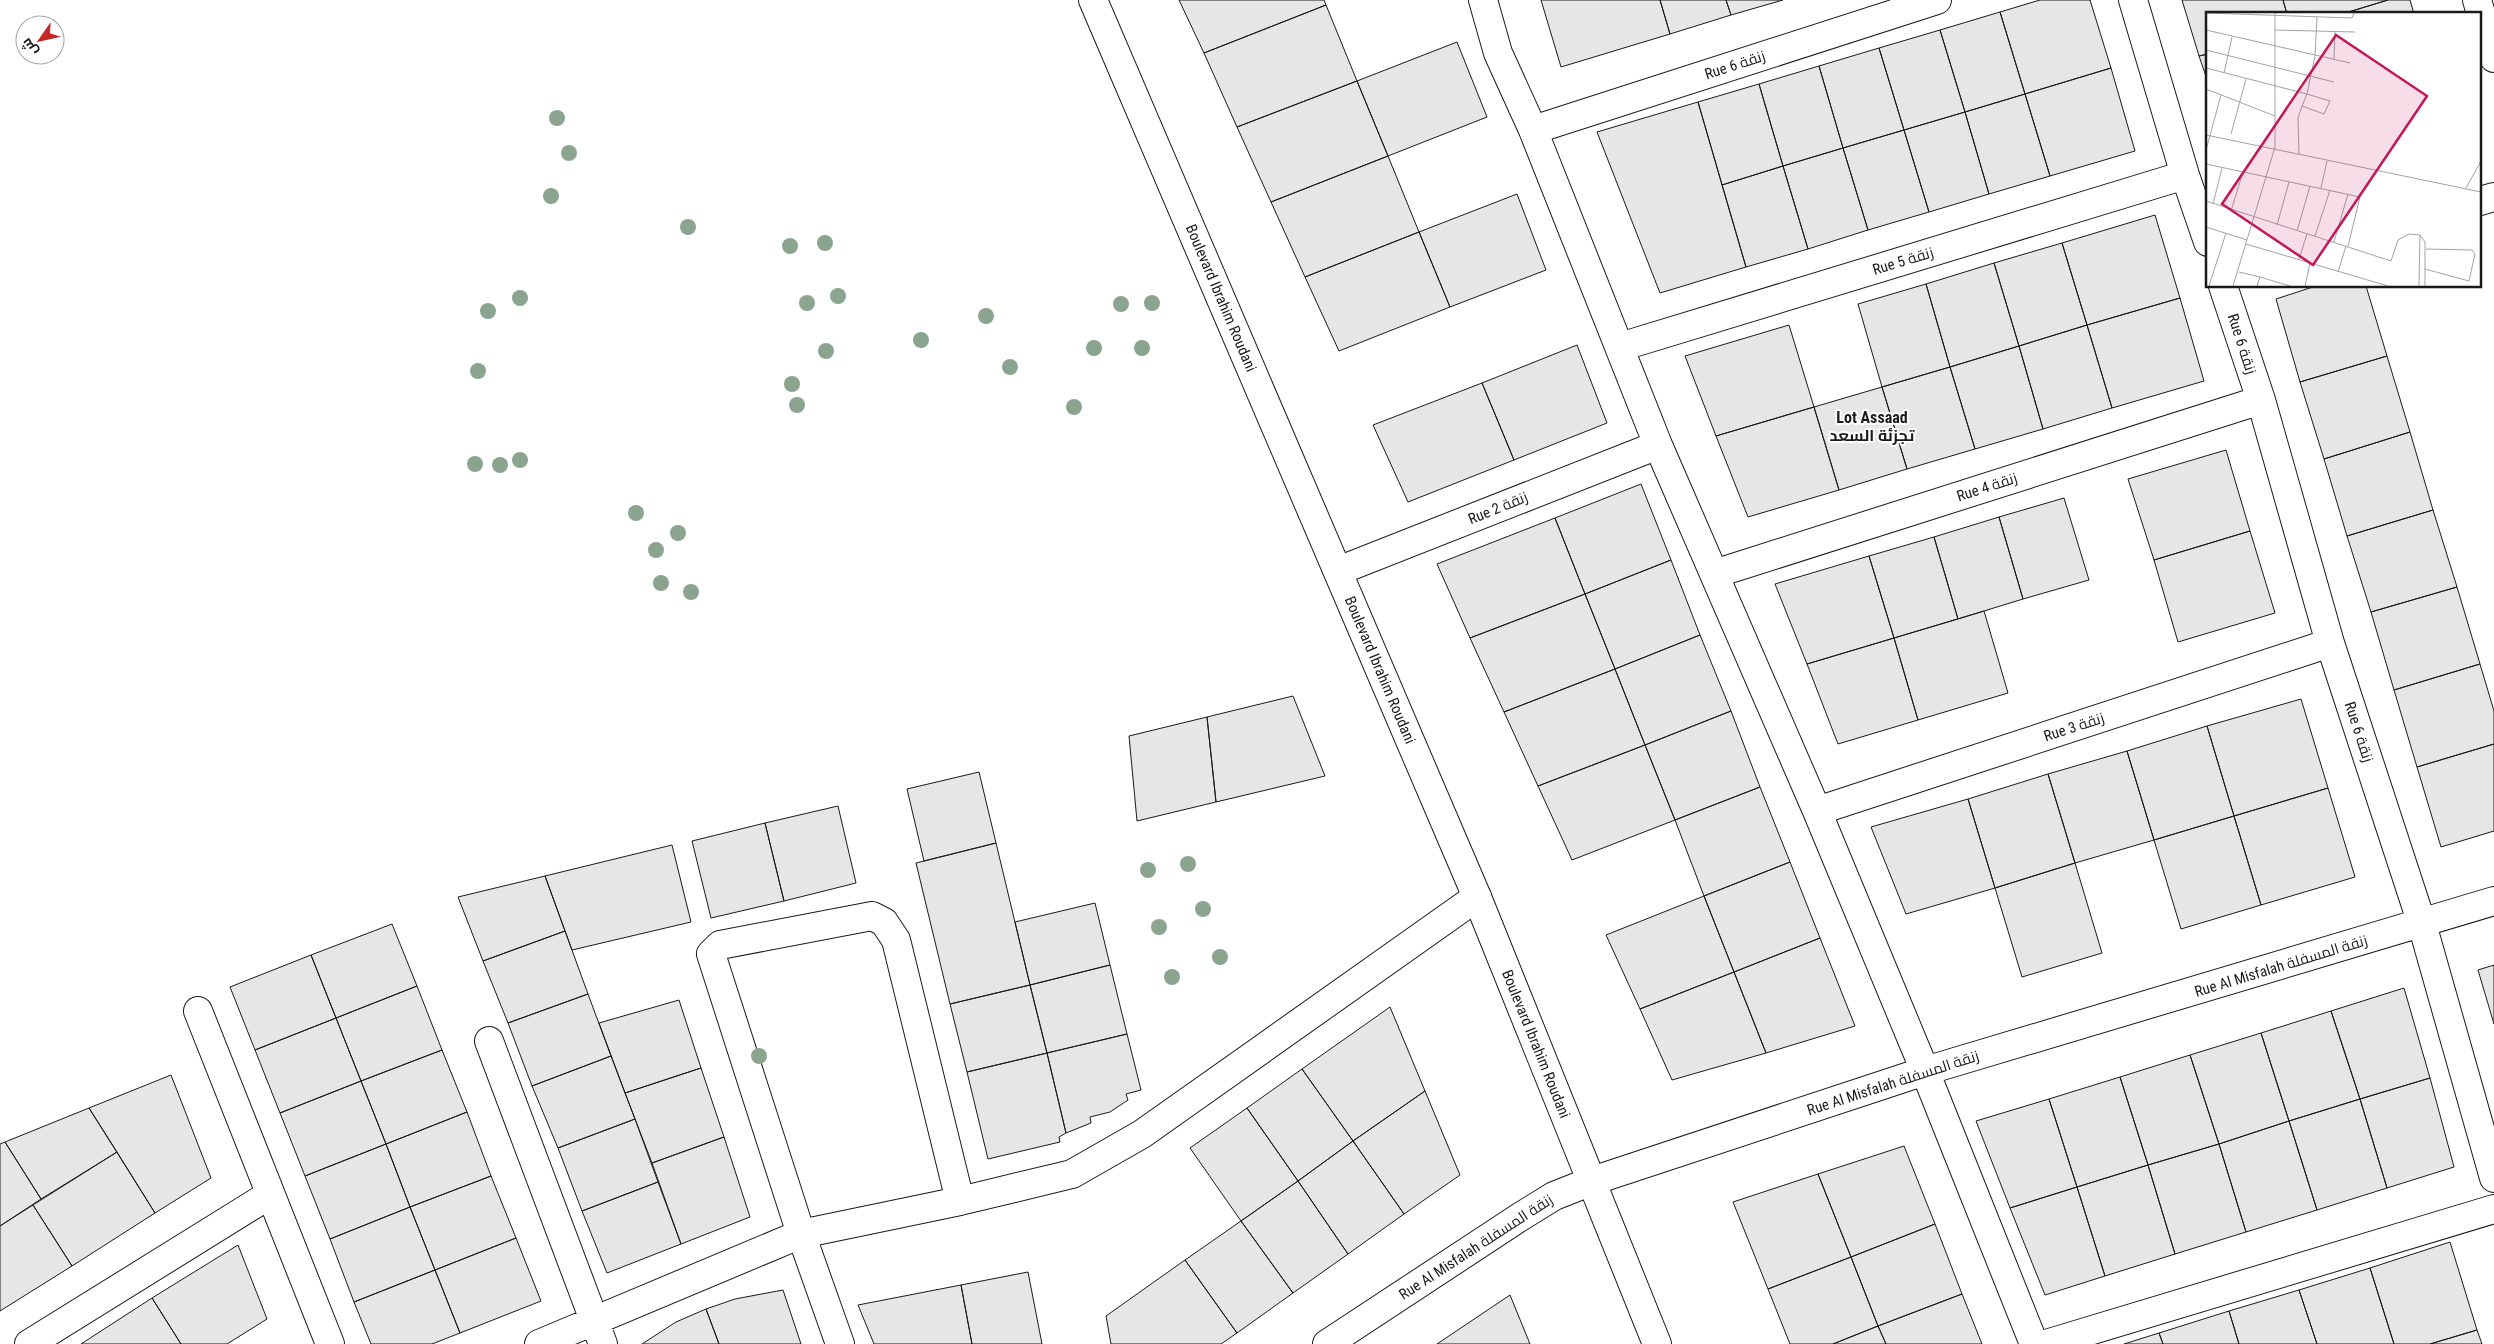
<svg xmlns="http://www.w3.org/2000/svg" width="2494" height="1344" font-family="'Roboto Condensed',Cairo,sans-serif">
	<style>
		.building { fill: #e6e6e6; stroke: #1a1a1a }
		.lines { fill: none; stroke-linecap: round; stroke-linejoin: round }
		.street-casing { stroke: #1a1a1a; stroke-width: 30 }
		.secondary-casing { stroke: #1a1a1a; stroke-width: 30 }
		.street { stroke: #fff; stroke-width: 28 }
		.secondary { stroke: #fff; stroke-width: 28 }
		.tree { fill: #8aa48f }
		.labels { text-anchor: middle; stroke-width: 4; stroke-linejoin: round; paint-order: stroke }
		.street-label { font-size: 15px; fill: #1a1a1a; stroke: #fff }
		.neighbourhood-label { font-size: 16px; font-weight: bold; fill: #1a1a1a; stroke: #fff }
		.inset-road { fill: none; stroke: #a3a3a3; stroke-width: 1 }
		.view { fill: #c2185b; fill-opacity: 0.15; stroke: #c2185b; stroke-width: 2.5 }
		.inset-edge { fill: none; stroke: #1a1a1a; stroke-width: 2.5 }
	</style>
	<rect width="100%" height="100%" fill="#fff"/>
	<path class="building" d="M1179,0h145l2,5 -122,48z
		M1541,0h119l10,34 -109,33z
		M1660,0h66l5,15 -61,19z
		M1726,0h57l-52,15z
		M2040,0h50l21,68 -86,26 -25,-82z
		M2182,0h101l4,14h-79v40l-9,2z
		M2283,0h105l-46,14h-55z
		M2388,0h22l4,14h-72z
		M1326,5l31,76 -120,46 -33,-74z
		M2000,12l25,82 -60,18 -25,-82z
		M1940,30l25,82 -61,18 -25,-82z
		M1457,42l30,75 -99,39 -31,-75z
		M1879,48l25,82 -61,18 -24,-82z
		M2208,54v28l-9,-26z
		M1819,66l24,82 -60,18 -24,-82z
		M2111,68l24,83 -85,25 -25,-82z
		M1357,81l31,75 -117,46 -34,-75z
		M1759,84l24,82 -61,19 -24,-83z
		M2025,94l25,82 -61,18 -24,-82z
		M1698,102l48,165 -86,26 -63,-161z
		M1965,112l24,82 -60,18 -25,-82z
		M1904,130l25,82 -61,18 -25,-82z
		M1843,148l25,82 -60,19 -25,-83z
		M1388,156l31,76 -114,45 -34,-75z
		M1783,166l25,83 -62,18 -24,-82z
		M1517,194l29,76 -96,37 -31,-75z
		M2155,215l25,83 -93,27 -25,-82z
		M1419,232l31,75 -111,44 -34,-74z
		M2062,243l25,82 -68,21 -25,-83z
		M1994,263l25,83 -69,21 -24,-83z
		M1926,284l24,83 -68,20 -24,-83z
		M2316,286h50l21,70 -87,26 -24,-83z
		M2180,298l24,83 -92,27 -25,-83z
		M1789,325l25,82 -98,29 -31,-80z
		M2087,325l25,83 -69,21 -24,-83z
		M1577,345l30,78 -93,37 -32,-77z
		M2019,346l24,83 -68,20 -25,-82z
		M2387,356l23,76 -86,27 -24,-77z
		M1950,367l25,82 -68,20 -25,-82z
		M1482,383l32,77 -106,42 -35,-77z
		M1882,387l25,82 -68,21 -25,-83z
		M1814,407l25,83 -91,27 -32,-81z
		M2410,432l23,78 -86,26 -23,-77z
		M2226,450l24,81 -96,29 -26,-81z
		M1641,484l30,76 -86,34 -30,-76z
		M2064,498l25,82 -66,19 -24,-82z
		M2433,510l24,77 -86,25 -24,-76z
		M1999,517l24,82 -65,20 -24,-82z
		M1555,518l30,76 -115,44 -33,-74z
		M2250,531l25,82 -97,29 -24,-82z
		M1934,537l24,82 -64,19 -25,-82z
		M1869,556l25,82 -87,26 -32,-80z
		M1671,560l29,75 -85,34 -30,-75z
		M2457,587l23,77 -86,26 -23,-78z
		M1585,594l30,75 -111,43 -34,-74z
		M1984,611l24,82 -90,27 -24,-82z
		M1700,635l31,76 -86,34 -30,-76z
		M1894,638l24,82 -80,24 -31,-80z
		M2480,664l14,47v33l-77,23 -23,-77z
		M1615,669l30,76 -107,41 -34,-74z
		M1293,696l32,80 -109,26 -9,-85z
		M2301,699l27,89 -94,28 -27,-90z
		M1731,711l29,76 -85,33 -30,-75z
		M1207,717l9,85 -79,19 -8,-85z
		M2207,726l27,90 -80,24 -27,-89z
		M2494,744v87l-53,16 -24,-80z
		M1645,745l30,75 -103,40 -34,-74z
		M2127,751l27,89 -79,23 -27,-89z
		M979,772l17,71 -72,18 -17,-72z
		M2048,774l27,89 -80,25 -27,-89z
		M1760,787l30,75 -86,34 -29,-76z
		M2328,788l27,89 -94,28 -27,-89z
		M1968,799l27,89 -89,26 -35,-87z
		M838,806l18,77 -72,18 -19,-78z
		M2234,816l27,89 -80,24 -27,-89z
		M765,823l19,78 -73,17 -19,-77z
		M996,843l34,142 -80,19 -34,-141z
		M672,845l19,77 -119,28 -27,-74z
		M1790,862l30,76 -86,34 -30,-76z
		M2075,863l27,90 -80,24 -27,-89z
		M545,876l20,55 -82,30 -25,-64z
		M1704,896l30,76 -94,37 -34,-74z
		M1095,903l15,62 -80,20 -15,-63z
		M392,924l25,62 -81,32 -25,-63z
		M565,931l23,63 -80,29 -25,-62z
		M1820,938l35,88 -89,27 -32,-81z
		M311,955l25,63 -81,32 -25,-63z
		M1110,965l17,69 -80,19 -17,-68z
		M2494,965v59l-16,-54z
		M1734,972l32,81 -94,27 -32,-71z
		M1030,985l17,68 -80,19 -17,-68z
		M417,986l25,64 -81,31 -25,-63z
		M2404,988l26,90 -70,21 -29,-88z
		M588,994l23,62 -79,30 -24,-63z
		M679,1000l22,68 -76,25 -26,-70z
		M1390,1007l35,84 -72,50 -51,-72z
		M2331,1011l29,88 -71,22 -28,-88z
		M336,1018l25,63 -81,32 -25,-63z
		M2261,1033l28,88 -70,23 -29,-89z
		M1127,1034l14,56 -15,4 2,6 -18,12 -20,5 1,6 -25,10 -19,-80z
		M442,1050l25,62 -81,32 -25,-63z
		M1047,1053l19,80 -7,4 1,5 -72,17 -21,-87z
		M2190,1055l29,89 -71,21 -28,-88z
		M611,1056l24,63 -77,29 -26,-62z
		M701,1068l23,69 -72,26 -27,-70z
		M1302,1069l51,72 -55,40 -51,-73z
		M171,1075l40,103 -56,35 -66,-105z
		M2120,1077l28,88 -71,22 -28,-88z
		M2430,1078l24,89 -67,21 -27,-89z
		M361,1081l25,63 -81,32 -25,-63z
		M1425,1091l35,84 -56,39 -51,-73z
		M2049,1099l28,88 -67,21 -34,-87z
		M2360,1099l27,89 -70,22 -28,-89z
		M89,1108l28,44 -76,47 -36,-57z
		M1247,1108l51,73 -57,40 -51,-73z
		M467,1112l24,64 -81,31 -24,-63z
		M635,1119l23,63 -76,29 -24,-63z
		M2289,1121l28,89 -71,22 -27,-88z
		M724,1137l26,80 -69,27 -29,-81z
		M1353,1141l51,73 -56,40 -50,-73z
		M5,1142l36,57 -41,27v-82z
		M386,1144l24,63 -80,32 -25,-63z
		M2219,1144l27,88 -71,22 -27,-89z
		M1904,1146l31,78 -84,33 -33,-83z
		M117,1152l38,61 -83,53 -39,-61z
		M2148,1165l27,89 -70,22 -28,-89z
		M1818,1174l33,83 -83,32 -35,-87z
		M491,1176l25,62 -81,32 -25,-63z
		M1298,1181l50,73 -55,39 -52,-72z
		M658,1182l23,62 -74,29 -25,-62z
		M2077,1187l28,89 -60,19 -35,-87z
		M33,1205l39,61 -72,45v-85z
		M410,1207l25,63 -81,32 -24,-63z
		M1241,1221l52,72 -56,40 -52,-73z
		M1935,1224l27,70 -84,32 -27,-69z
		M516,1238l25,63 -81,32 -25,-63z
		M2450,1242l27,88 -47,14h-36l-24,-76z
		M238,1245l29,74 -40,25h-46l-29,-46z
		M1851,1257l27,69 -45,18h-43l-22,-55z
		M1185,1260l52,73 -16,11h-110l-5,-28z
		M2370,1268l24,76h-77l-18,-54z
		M435,1270l25,63 -28,11h-61l-17,-42z
		M1028,1272l14,72h-70l-11,-59z
		M961,1285l11,59h-98l-16,-39z
		M783,1290l18,54h-82l-13,-35 29,-10z
		M2299,1290l18,54h-78l-10,-33z
		M1962,1294l20,50h-96l-8,-18z
		M1510,1295l20,49h-93z
		M152,1298l29,46h-100z
		M706,1309l13,35h-77l34,-22z
		M2229,1311l10,33h-76l-4,-11z
		M1878,1326l8,18h-53z
		M2477,1330l5,14h-52z
		M2159,1333l4,11h-39z"/>
	<g class="lines">
		<defs>
			<path id="street" d="M1483,0l15,53 35,77 125,315 159,366 108,260 109,273
				M2133,0l52,175 23,67
				M2477,0l17,58
				M1533,130l404,-130
				M2480,201l14,-4
				M2223,286l38,114 69,243 92,281 72,254
				M1620,347l565,-172
				M1338,571l320,-126
				M1714,574l547,-174
				M1817,811l513,-168
				M198,1011l132,333
				M489,1041l114,303
				M960,1201l112,-27 70,-40 335,-237
				M29,1344l240,-149
				M539,1344l262,-110 159,-33 -64,-261 -12,-18 -12,-6 -152,29 -9,9 90,280 39,110
				M1327,1344l193,-127 34,-21 38,-15 333,-110 569,-170
				M2046,1344l448,-135"/>
			<path id="secondary" d="M1093,0l384,897 180,447"/>
		</defs>
		<use href="#street" class="street-casing"/>
		<use href="#secondary" class="secondary-casing"/>
		<use href="#street" class="street"/>
		<use href="#secondary" class="secondary"/>
	</g>
	<g class="tree">
		<circle cx="557" cy="118" r="8"/>
		<circle cx="569" cy="153" r="8"/>
		<circle cx="551" cy="196" r="8"/>
		<circle cx="688" cy="227" r="8"/>
		<circle cx="825" cy="243" r="8"/>
		<circle cx="790" cy="246" r="8"/>
		<circle cx="838" cy="296" r="8"/>
		<circle cx="520" cy="298" r="8"/>
		<circle cx="807" cy="303" r="8"/>
		<circle cx="1152" cy="303" r="8"/>
		<circle cx="1121" cy="304" r="8"/>
		<circle cx="488" cy="311" r="8"/>
		<circle cx="986" cy="316" r="8"/>
		<circle cx="921" cy="340" r="8"/>
		<circle cx="1094" cy="348" r="8"/>
		<circle cx="1142" cy="348" r="8"/>
		<circle cx="826" cy="351" r="8"/>
		<circle cx="1010" cy="367" r="8"/>
		<circle cx="478" cy="371" r="8"/>
		<circle cx="792" cy="384" r="8"/>
		<circle cx="797" cy="405" r="8"/>
		<circle cx="1074" cy="407" r="8"/>
		<circle cx="520" cy="460" r="8"/>
		<circle cx="475" cy="464" r="8"/>
		<circle cx="500" cy="465" r="8"/>
		<circle cx="636" cy="513" r="8"/>
		<circle cx="678" cy="533" r="8"/>
		<circle cx="656" cy="550" r="8"/>
		<circle cx="661" cy="583" r="8"/>
		<circle cx="691" cy="592" r="8"/>
		<circle cx="1188" cy="864" r="8"/>
		<circle cx="1148" cy="870" r="8"/>
		<circle cx="1203" cy="909" r="8"/>
		<circle cx="1159" cy="927" r="8"/>
		<circle cx="1220" cy="957" r="8"/>
		<circle cx="1172" cy="977" r="8"/>
		<circle cx="759" cy="1056" r="8"/>
	</g>
	<g class="labels">
		<g class="street-label">
			<text transform="translate(1735 65) rotate(-18)" y="5">Rue 6 زنقة</text>
			<text transform="translate(1903 261) rotate(-17)" y="5">Rue 5 زنقة</text>
			<text transform="translate(1221 298) rotate(67)" y="5">Boulevard Ibrahim Roudani</text>
			<text transform="translate(2242 344) rotate(72)" y="5">Rue 6 زنقة</text>
			<text transform="translate(1987 487) rotate(-18)" y="5">Rue 4 زنقة</text>
			<text transform="translate(1498 508) rotate(-22)" y="5">Rue 2 زنقة</text>
			<text transform="translate(1380 670) rotate(67)" y="5">Boulevard Ibrahim Roudani</text>
			<text transform="translate(2074 727) rotate(-18)" y="5">Rue 3 زنقة</text>
			<text transform="translate(2359 732) rotate(72)" y="5">Rue 6 زنقة</text>
			<text transform="translate(2281 966) rotate(-17)" y="5">Rue Al Misfalah زنقة المسفلة</text>
			<text transform="translate(1536 1044) rotate(68)" y="5">Boulevard Ibrahim Roudani</text>
			<text transform="translate(1893 1083) rotate(-18)" y="5">Rue Al Misfalah زنقة المسفلة</text>
			<text transform="translate(1476 1247) rotate(-33)" y="5">Rue Al Misfalah زنقة المسفلة</text>
		</g>
		<g class="neighbourhood-label">
			<text x="1872" y="423">Lot Assaad<tspan x="1872" dy="18">تجزئة السعد</tspan></text>
		</g>
	</g>
	<g transform="translate(2206 12)">
		<rect width="275" height="275" fill="#fff"/>
		<path class="inset-road" d="M0,1l146,5 2,-5M0,18l144,33M69,18l80,2M0,38l128,32M128,48l1,-29M0,56l101,26 23,7 -6,13 -22,-8 5,-12 8,-38 2,-39M18,61l8,-36M0,77l69,27M25,122l15,-55M0,123l275,57M0,138l15,-55M93,143l-1,-37 4,-12M0,152l154,33 -12,49M115,176l6,-27M260,176l15,-27M0,189l185,60 7,-21 11,-6 11,1M7,192l9,-36M25,199l12,-39M71,213l12,-43M0,215l41,13M91,219l13,-45M214,223l5,7v44M109,224l15,-46M128,230l14,-48M40,232l142,42M93,247l8,-25M219,257l44,12 6,-27 -3,-4 -46,-1M33,260l21,5 -3,9M132,260l8,-26M54,265l30,9M3,274l17,-53M27,274l42,-139v-134M99,274l5,-23M213,274l1,-51"/>
		<path class="view" d="M130,23l91,61 -114,169 -91,-61z"/>
		<rect width="275" height="275" class="inset-edge"/>
	</g>
	<g transform="translate(40 40) rotate(236)"><circle r="24" fill="#ffffff" stroke="#a3a3a3"/>
	<path d="M0-4L9 19L0 12L-9 19Z" fill="#c62828"/>
	<text y="-8" font-size="14" font-weight="bold" text-anchor="middle" fill="#1a1a1a">ش</text>
	</g>
</svg>
